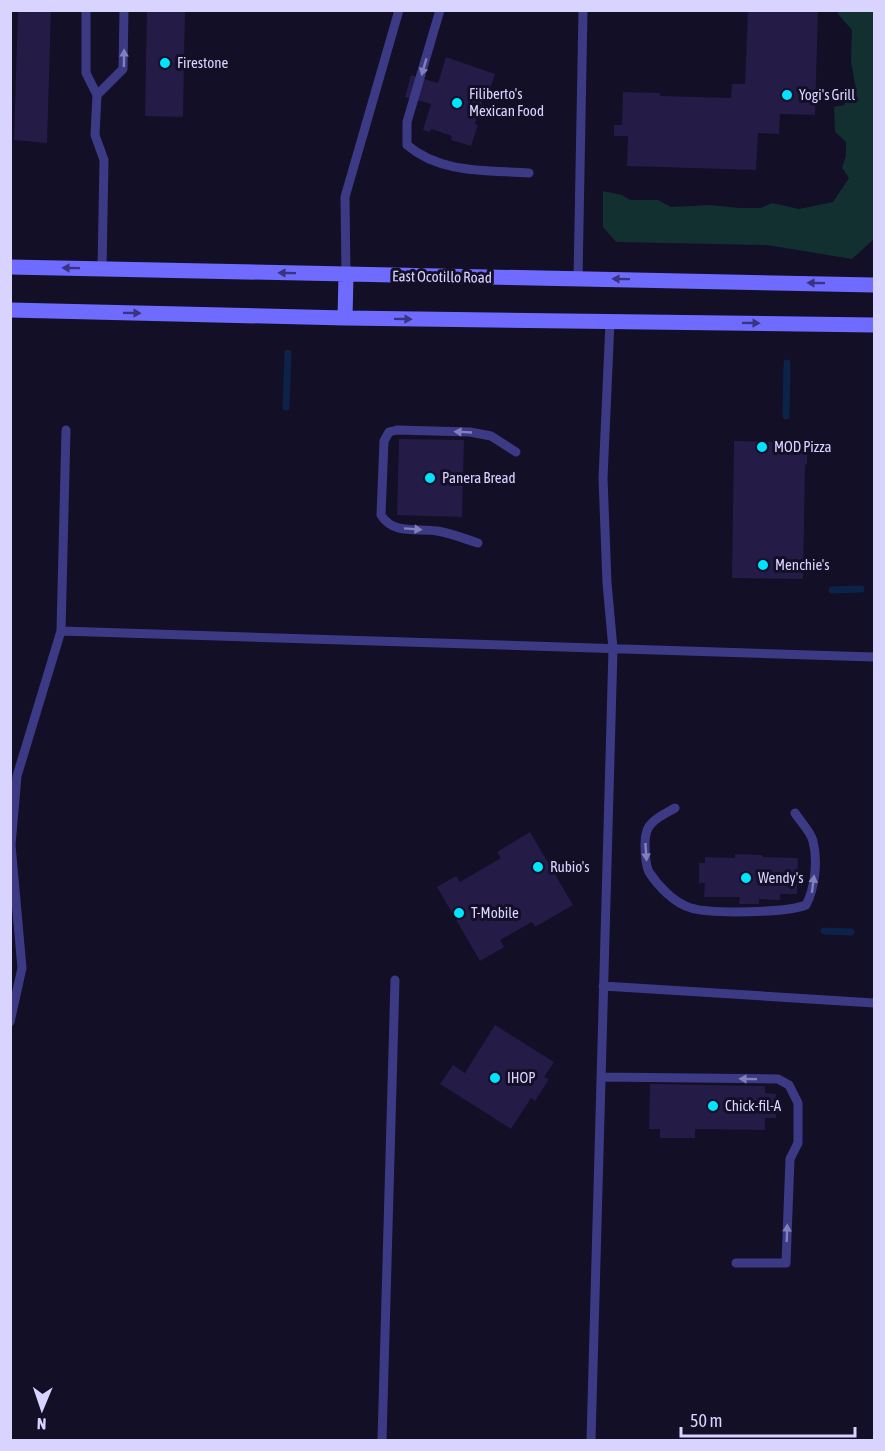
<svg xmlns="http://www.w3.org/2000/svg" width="885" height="1451" font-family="'Asap Condensed',sans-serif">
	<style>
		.green { fill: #12302f }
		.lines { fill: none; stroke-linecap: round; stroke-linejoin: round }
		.stream { stroke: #0c2248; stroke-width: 7 }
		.building { fill: #241b47 }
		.service { stroke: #3d3a85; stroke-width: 9 }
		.secondary { stroke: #6f6bff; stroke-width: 15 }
		.oneway { fill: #837fbc }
		.oneway2 { fill: #38347d }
		.poi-dot { fill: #00e5ff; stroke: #130f26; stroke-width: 2 }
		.labels { text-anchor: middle; stroke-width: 6; stroke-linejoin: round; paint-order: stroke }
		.poi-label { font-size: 15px; fill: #d9d4ff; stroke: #130f26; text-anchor: start }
		.street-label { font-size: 15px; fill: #d9d4ff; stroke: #130f26 }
	</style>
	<rect width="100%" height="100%" fill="#130f26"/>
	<path class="green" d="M838,11h36v228l-22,20 -85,-14 -151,-3 -13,-15v-36l19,4 8,5h28l13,7 39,-2 29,3h22l11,-5 27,6 34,-7 16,-24 -7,-10 4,-13v-13l-11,-10 -1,-25 10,-2 4,-9 8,-6 -5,-29 1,-31 -14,-16z"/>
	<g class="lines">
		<path class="stream" d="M286,407l2,-54
			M786,416l1,-53
			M832,590l29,-1
			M824,931l27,1"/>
	</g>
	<path class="building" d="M18,10h33l-4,133 -33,-3z
		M147,10h38l-2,107 -38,-1z
		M748,10h70l-3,105 -35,-1 -1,20 -21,-1 -2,37 -129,-4 1,-30h-14v-11h8l1,-33 37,1v3l71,2 1,-14h13z
		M446,57l49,17 -9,27 -3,-1 -8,24 3,1 -7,21 -20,-6 1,-4 -21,-7 -1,3 -7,-2 8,-26 -26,-7 6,-22 27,8z
		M399,439l65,1 -2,77 -65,-2z
		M783,440h24v24l-2,1 -2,114 -71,-1 2,-137 49,1z
		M530,832l43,73 -38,22 -3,-5 -32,18 4,7 -24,14 -43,-74 19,-11 4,6 41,-24 -4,-6z
		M735,854l27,1 1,2 35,1 -1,36h-17v6l-21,-1v5h-20l1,-7h-36l1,-14h-6v-20h6v-6l30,1z
		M495,1025l59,37 -10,15 5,2 -14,22 -4,-3 -20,31 -71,-45 13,-19 12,8z
		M650,1084l115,2v7l11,1v24h-11v12l-70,-1v9h-35v-9h-11z"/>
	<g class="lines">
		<path class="service" d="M86,10v63l11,22 -2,40 9,25 -2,109
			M440,10l-33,112v23c34,29 80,25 122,28
			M97,95l26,-26 1,-59
			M346,275l-1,-78 54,-187
			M578,279l5,-269
			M478,543c-13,-4 -27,-10 -41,-12 -19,-3 -44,4 -56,-16l3,-74 5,-9 8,-2 73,2 21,4 25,16
			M61,631l813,26
			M675,808c-7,4 -18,9 -23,15 -6,5 -7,14 -7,21 0,9 0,20 4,28 9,14 25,31 42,36 19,6 96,5 115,-3 9,-17 12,-44 7,-64 -2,-9 -13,-20 -18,-28
			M603,986l271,17
			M10,1022l12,-54 -11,-123 6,-69 44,-145 5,-201
			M601,1077l177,2 11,6 9,18v40l-8,16 -4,104h-50
			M382,1440l13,-460
			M591,1440l22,-791 -6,-66 -4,-105 7,-156"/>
		<path class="secondary" d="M10,267l864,18
			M10,310l335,8 529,7
			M345,318l1,-43"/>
	</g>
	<defs><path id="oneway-solid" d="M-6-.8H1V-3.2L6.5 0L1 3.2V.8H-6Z" transform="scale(1.5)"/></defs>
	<g class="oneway">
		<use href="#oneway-solid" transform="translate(124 58) rotate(-89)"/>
		<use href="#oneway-solid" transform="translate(424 67) rotate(106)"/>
		<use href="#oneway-solid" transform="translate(463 432) rotate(-177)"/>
		<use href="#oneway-solid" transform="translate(413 529) rotate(4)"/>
		<use href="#oneway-solid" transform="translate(646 852) rotate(86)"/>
		<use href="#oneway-solid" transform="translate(813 884) rotate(-83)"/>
		<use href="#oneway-solid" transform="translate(748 1079) rotate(-179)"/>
		<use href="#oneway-solid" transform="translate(787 1233) rotate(-88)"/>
	</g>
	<g class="oneway2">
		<use href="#oneway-solid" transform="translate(71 268) rotate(-179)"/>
		<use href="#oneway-solid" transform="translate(287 273) rotate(-179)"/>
		<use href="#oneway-solid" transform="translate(621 279) rotate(-179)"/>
		<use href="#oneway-solid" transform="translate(816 283) rotate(-179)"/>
		<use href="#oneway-solid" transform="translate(132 313) rotate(1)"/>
		<use href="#oneway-solid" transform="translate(403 319) rotate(1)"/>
		<use href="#oneway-solid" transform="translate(751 323) rotate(1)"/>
	</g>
	<g class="poi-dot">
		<circle cx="165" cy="63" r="6"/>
		<circle cx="787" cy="95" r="6"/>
		<circle cx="457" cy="103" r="6"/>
		<circle cx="762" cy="447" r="6"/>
		<circle cx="430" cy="478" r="6"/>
		<circle cx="763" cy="565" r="6"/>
		<circle cx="538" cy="867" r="6"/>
		<circle cx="746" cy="878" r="6"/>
		<circle cx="459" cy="913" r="6"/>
		<circle cx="495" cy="1078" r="6"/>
		<circle cx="713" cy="1106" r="6"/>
	</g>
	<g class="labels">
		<g class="poi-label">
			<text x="177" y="68">Firestone</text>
			<text x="469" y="99">Filiberto's<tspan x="469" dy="17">Mexican Food</tspan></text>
			<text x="799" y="100">Yogi's Grill</text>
			<text x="774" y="452">MOD Pizza</text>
			<text x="442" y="483">Panera Bread</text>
			<text x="775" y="570">Menchie's</text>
			<text x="550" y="872">Rubio's</text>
			<text x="758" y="883">Wendy's</text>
			<text x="471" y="918">T-Mobile</text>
			<text x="507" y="1083">IHOP</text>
			<text x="725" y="1111">Chick-fil-A</text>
		</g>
		<g class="street-label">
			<text transform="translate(442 277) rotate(1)" y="5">East Ocotillo Road</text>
		</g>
	</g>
	<rect width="885" height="1451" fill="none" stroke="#d9d4ff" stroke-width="24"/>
	<g transform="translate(42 1409) rotate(182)" stroke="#130f26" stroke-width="4.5" paint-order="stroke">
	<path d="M0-4.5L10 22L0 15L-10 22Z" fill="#d9d4ff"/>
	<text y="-9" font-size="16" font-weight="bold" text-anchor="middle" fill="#d9d4ff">N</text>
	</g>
	<path d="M681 1427v9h174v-9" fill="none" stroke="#d9d4ff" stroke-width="3"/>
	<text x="690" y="1427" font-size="18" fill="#d9d4ff" stroke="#130f26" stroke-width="4.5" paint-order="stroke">50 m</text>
</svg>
